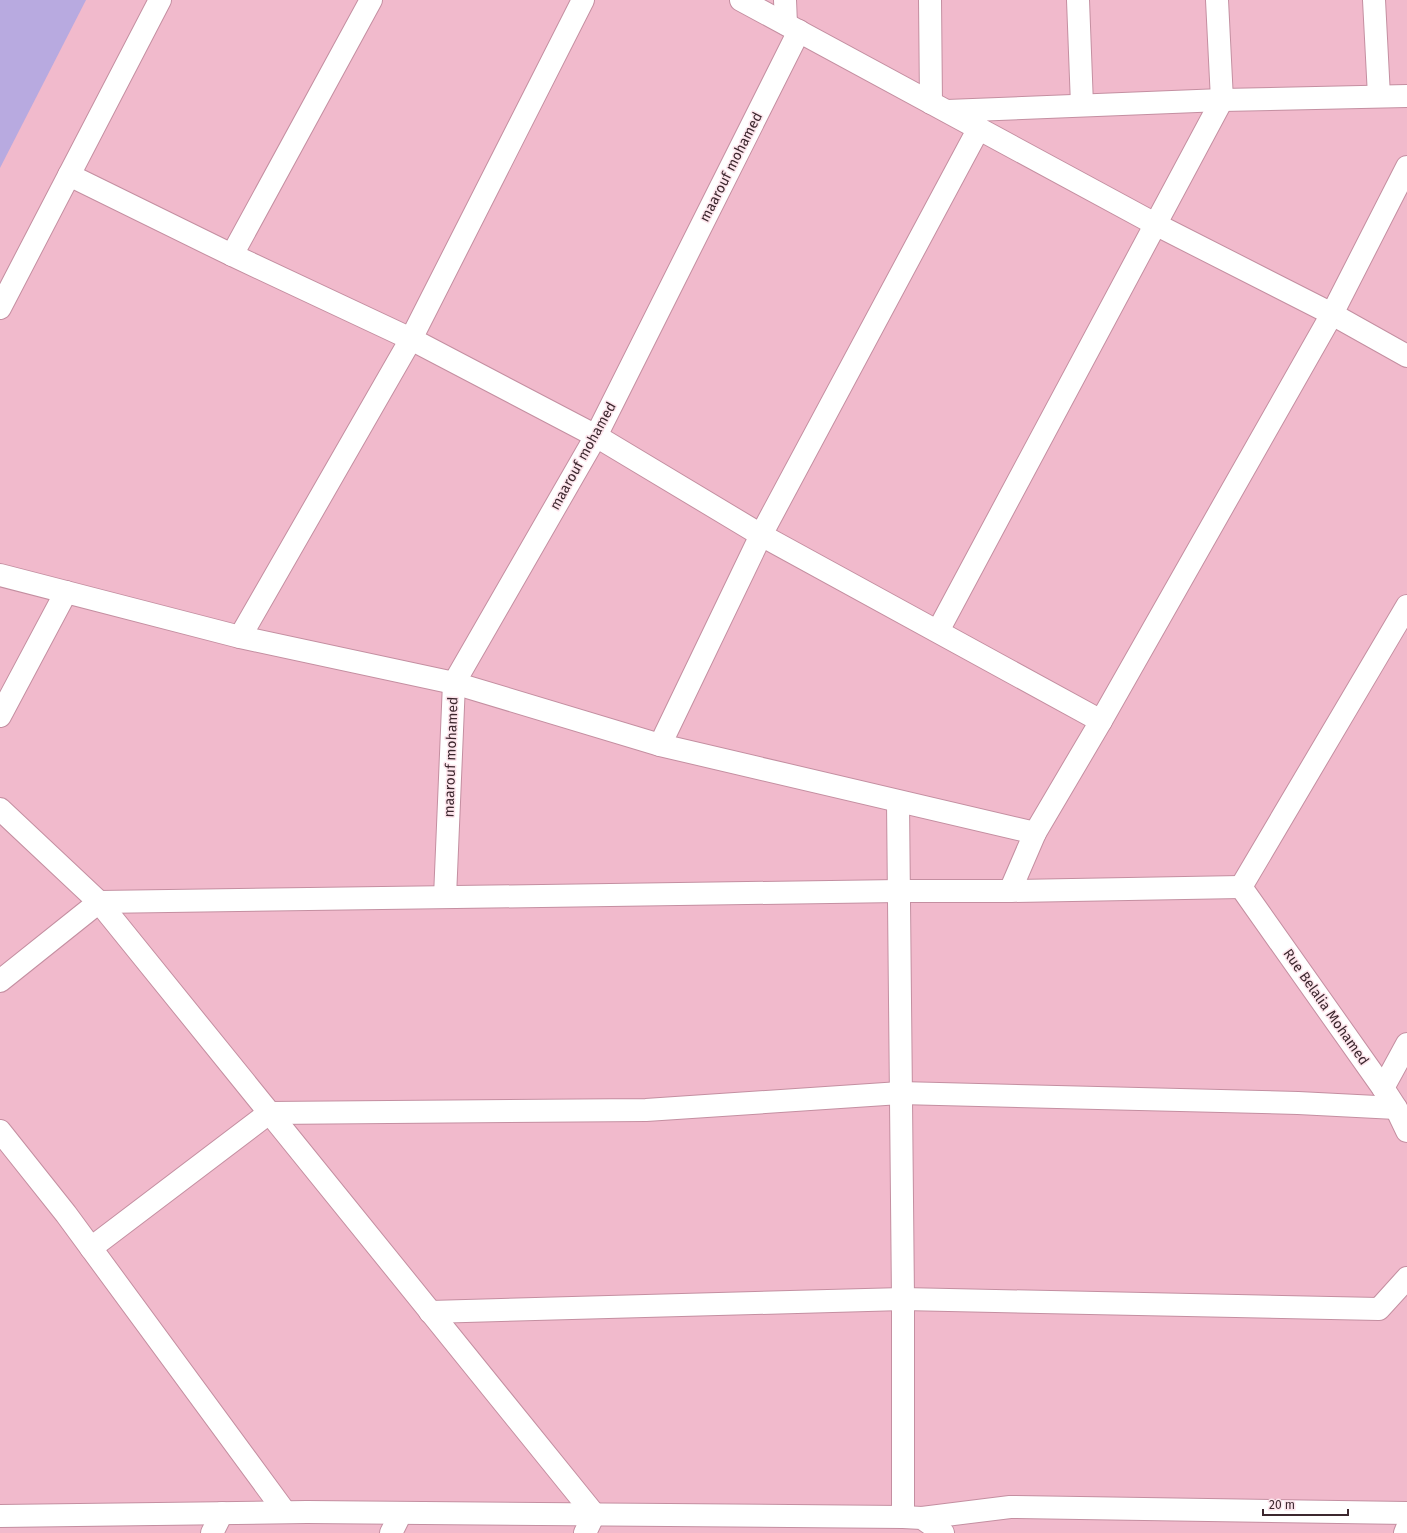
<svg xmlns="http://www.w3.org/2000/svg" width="1407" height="1533" font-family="'Fira Sans',sans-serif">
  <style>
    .green { fill: #b8aae0 }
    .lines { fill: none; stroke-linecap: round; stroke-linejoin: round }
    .minor-casing { stroke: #c48fa1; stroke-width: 24 }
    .tertiary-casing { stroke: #c48fa1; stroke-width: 24 }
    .minor { stroke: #fff; stroke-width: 22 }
    .tertiary { stroke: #fff; stroke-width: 22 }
    .labels { text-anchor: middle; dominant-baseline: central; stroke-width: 3; stroke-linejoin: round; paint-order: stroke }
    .street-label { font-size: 14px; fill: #3c272e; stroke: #fde5ec }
  </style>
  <rect width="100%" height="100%" fill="#f1bacc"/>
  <!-- green -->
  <polygon class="green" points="0,0 86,0 0,168"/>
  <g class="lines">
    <defs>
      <g id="minor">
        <polyline points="741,0 1155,224 1332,314 1407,356"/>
        <polyline points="785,0 786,24"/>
        <polyline points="930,0 931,103"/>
        <polyline points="1078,0 1082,105"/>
        <polyline points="1374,0 1379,96"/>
        <polyline points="947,111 1222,100 1407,96"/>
        <polyline points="69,175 232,255 411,339 596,436 761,535 1101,721"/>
        <polyline points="232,255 371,0"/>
        <polyline points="0,575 240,637 454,683 660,745 1035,833"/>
        <polyline points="938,631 1222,100 1217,0"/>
        <polyline points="240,637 411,339 583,0"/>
        <polyline points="0,716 66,592"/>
        <polyline points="660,745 761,535 979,128"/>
        <polyline points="898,802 903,1299 903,1517"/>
        <polyline points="0,809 99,902 594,1514 585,1533"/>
        <polyline points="1241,887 1407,606"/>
        <polyline points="1241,887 1383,1088 1396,1108 1407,1131"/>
        <polyline points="1010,891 1035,833 1101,721 1332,314 1407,167"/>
        <polyline points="445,897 454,683 596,436 799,31"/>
        <polyline points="0,981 99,902 899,891 1010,891 1241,887"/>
        <polyline points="1383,1088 1407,1044"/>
        <polyline points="0,1131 66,1214 285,1512"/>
        <polyline points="91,1248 269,1113 646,1110 900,1093 1298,1103 1396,1108"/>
        <polyline points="430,1312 903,1299 1379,1309 1407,1278"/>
        <polyline points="0,1516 307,1512 903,1517 922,1518 943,1533"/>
        <polyline points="922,1518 1010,1507 1407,1513"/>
        <polyline points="212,1533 222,1513"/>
        <polyline points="391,1533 401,1513"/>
        <polyline points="1405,1533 1407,1528"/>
      </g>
      <polyline id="tertiary" points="0,308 160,0"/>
    </defs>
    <!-- minor casing -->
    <use href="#minor" class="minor-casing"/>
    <!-- tertiary casing -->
    <use href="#tertiary" class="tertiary-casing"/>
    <!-- minor -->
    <use href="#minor" class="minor"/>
    <!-- tertiary -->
    <use href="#tertiary" class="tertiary"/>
  </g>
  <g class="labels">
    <!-- street labels -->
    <g class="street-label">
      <text transform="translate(731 167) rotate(-63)">maarouf mohamed</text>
      <text transform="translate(583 456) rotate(-61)">maarouf mohamed</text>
      <text transform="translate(451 757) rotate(-88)">maarouf mohamed</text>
      <text transform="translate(1326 1007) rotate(55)">Rue Belalia Mohamed</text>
    </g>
  </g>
  <!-- scale -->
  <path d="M1263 1509v6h85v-6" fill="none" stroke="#3c272e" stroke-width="2"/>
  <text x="1269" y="1509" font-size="12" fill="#3c272e" stroke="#fde5ec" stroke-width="3" paint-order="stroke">20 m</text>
</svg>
